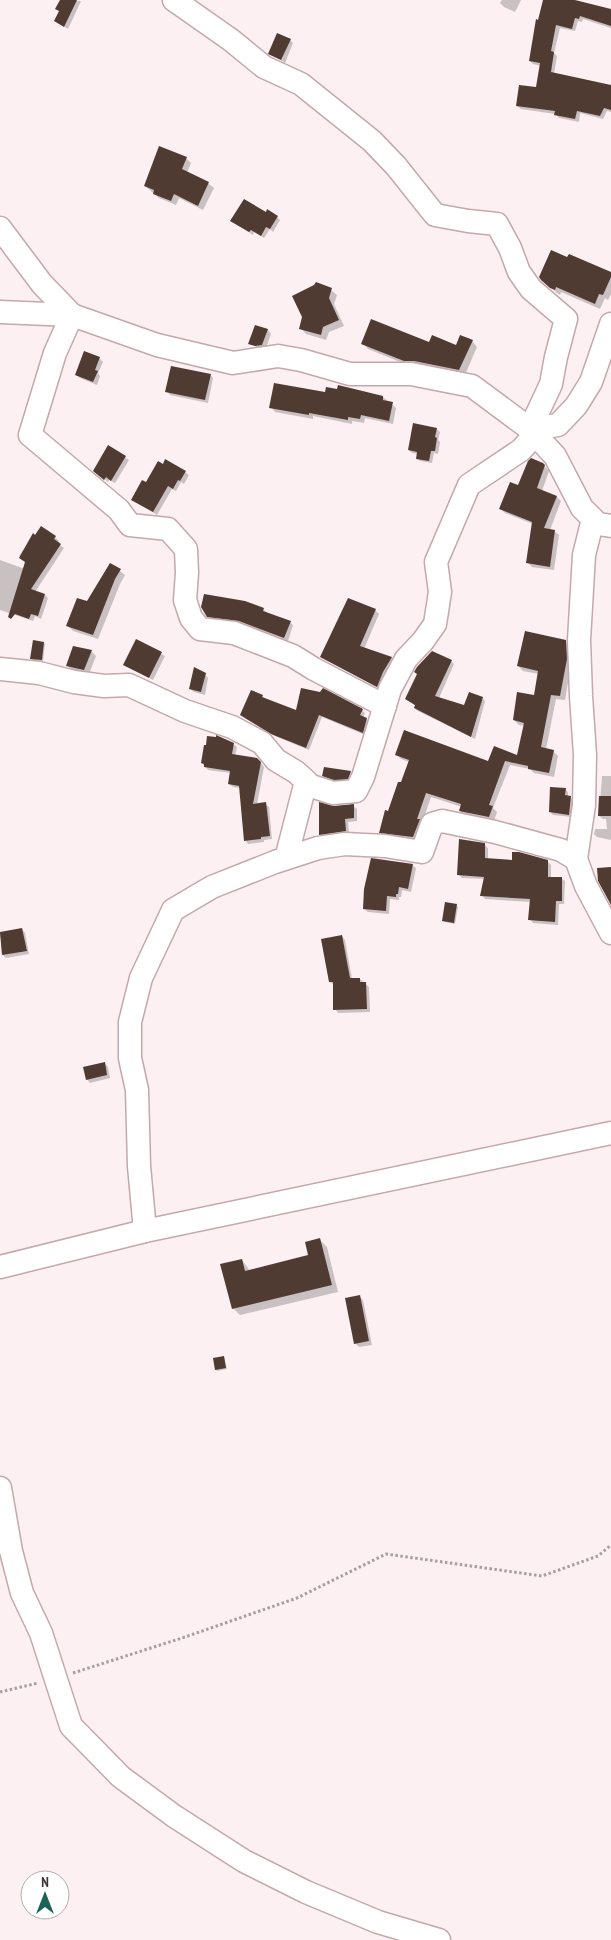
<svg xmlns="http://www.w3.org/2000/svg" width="611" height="1940" font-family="'PT Sans Narrow',sans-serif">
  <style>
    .shadow { fill: #0003 }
    .building { fill: #503b32 }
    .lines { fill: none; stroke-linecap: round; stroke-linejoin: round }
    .minor-casing { stroke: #c4a8ab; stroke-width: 25 }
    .path { stroke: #a99d9f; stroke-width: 3; stroke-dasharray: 2.5 2.5; stroke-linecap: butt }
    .minor { stroke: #fff; stroke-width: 22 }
  </style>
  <rect width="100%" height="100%" fill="#fcf0f2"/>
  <!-- shadow -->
  <g class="shadow">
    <polygon points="63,0 81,1 68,29 55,21 60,12"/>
    <polygon points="502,0 521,0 515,12 504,7 500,3"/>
    <polygon points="544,0 570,0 611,11 611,28 583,19 582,22 578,21 575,31 560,28 554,53 557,56 554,74 611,87 611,112 607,111 603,119 580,113 579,122 559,118 555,114 521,109 517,106 537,88 541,66 533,64 530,61"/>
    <polygon points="290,40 293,43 285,63 270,53"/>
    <polygon points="186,158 191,163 187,173 209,184 214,188 203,210 179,198 176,205 159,198 145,186"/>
    <polygon points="266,213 277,217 280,220 273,232 270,229 264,238 254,232 253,235 232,221"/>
    <polygon points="568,258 611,273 611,294 608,300 605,298 600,309 561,292 560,295 557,293 540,277"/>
    <polygon points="331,290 337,295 334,304 344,326 329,332 326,340 306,334 301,328"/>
    <polygon points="256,326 268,330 271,334 266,348 260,349 250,343"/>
    <polygon points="472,341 477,347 465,375 410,366 368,349 363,343 457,346"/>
    <polygon points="99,358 103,362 98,373 100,376 97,385 80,378 76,375"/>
    <polygon points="210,375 213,378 208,403 170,395 167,391"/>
    <polygon points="326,394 383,397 396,408 393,424 365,418 364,423 352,421 352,424 313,416 313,419 275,412 271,407"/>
    <polygon points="436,429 440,432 438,440 440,442 438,454 434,453 432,463 420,461 417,458 418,454 412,453 409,450"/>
    <polygon points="109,447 129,460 115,483 109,480 108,482 98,474"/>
    <polygon points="543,464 549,471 542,491 557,497 561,501 550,530 554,531 559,535 554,570 532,567 528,563 533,524 505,513 501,509 518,486"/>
    <polygon points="185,472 189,475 184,484 181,482 176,491 172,489 157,515 132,499 147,484"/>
    <polygon points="41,528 55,537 59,541 57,543 64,548 35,592 45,595 48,598 41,619 35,616 33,621 0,610 0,560 39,574 19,556 33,535 35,536"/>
    <polygon points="111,564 125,575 120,584 98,639 73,631 68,626 88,603"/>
    <polygon points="263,609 267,613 290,622 293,625 288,641 243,624 212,620 208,616"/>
    <polygon points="375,610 379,614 364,649 392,658 395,661 380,689 322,657"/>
    <polygon points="137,641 165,656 153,680 125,664"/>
    <polygon points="565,642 570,646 571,665 565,700 556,699 546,749 553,751 558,756 554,777 534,773 530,769 510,765 493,808 497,812 494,821 465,815 460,811 462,807 431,797 422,823 418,841 385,837 380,832 402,784 409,762 401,759 396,754 489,763 518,756 525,726 519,725 514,720 535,697 539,674 523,671 518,666"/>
    <polygon points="44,643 45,644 43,661 32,660 31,658"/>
    <polygon points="91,651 96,656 89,674 72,671 68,666"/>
    <polygon points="451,661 454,664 439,698 465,706 482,698 485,701 475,739 418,711 415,708 416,706 406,699"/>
    <polygon points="205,674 208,678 205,695 194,692 190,689"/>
    <polygon points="262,696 265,699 297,712 362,710 365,713 363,718 370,722 365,735 322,717 309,750 275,736 245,718"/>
    <polygon points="233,744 237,747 235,756 261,763 264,767 257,804 265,804 269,807 272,839 264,840 264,842 248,844 245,840 240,788 233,787 229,784 231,773 208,770 202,763"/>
    <polygon points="351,772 354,775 351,782 339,783 327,779 323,775"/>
    <polygon points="602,776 611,776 611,840 597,837 594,834 595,829 607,829 606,819 603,819 599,816"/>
    <polygon points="565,789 568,792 568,797 574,800 572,817 553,815 550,812"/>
    <polygon points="353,806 357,809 357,821 348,822 349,834 324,837 321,834 334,807"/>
    <polygon points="485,845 488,848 488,859 513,862 547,861 551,865 551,878 561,878 565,881 564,904 559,904 558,925 533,923 530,919 531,902 485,899 482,895 485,879 462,878 459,875"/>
    <polygon points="412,865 416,868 411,892 402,890 401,897 399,897 399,900 390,899 389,914 368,912 364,909"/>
    <polygon points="456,905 458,907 455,924 445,922 443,921"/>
    <polygon points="22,929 25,933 29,954 6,958 3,955 0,933"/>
    <polygon points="342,936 345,940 352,979 360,979 369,987 370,1012 338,1013 335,1009 334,985 330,982"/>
    <polygon points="104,1063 108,1067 110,1078 90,1083 87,1079"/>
    <polygon points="320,1240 327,1247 338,1292 240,1315 233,1308 242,1260 250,1271 310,1256"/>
    <polygon points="360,1297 363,1300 372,1345 359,1347 355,1343"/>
    <polygon points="224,1357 227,1369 217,1371 216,1370"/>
  </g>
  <!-- building -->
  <g class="building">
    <polygon points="60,0 77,0 64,27 54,21 59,11 55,9"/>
    <polygon points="543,0 575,0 611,9 611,26 580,16 579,19 575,18 572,29 556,25 551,51 554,52 551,72 611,85 611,110 604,108 600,116 577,111 575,119 554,115 555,111 516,106 519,85 536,87 540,63 529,61 536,19 538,20"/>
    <polygon points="277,33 291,39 281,60 268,54"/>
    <polygon points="159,146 187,157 182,169 209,182 198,206 174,194 171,201 153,194 154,190 144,186"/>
    <polygon points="244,199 266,212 267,209 278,216 270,229 266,227 261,236 251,230 249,232 230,221"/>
    <polygon points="551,250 567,257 569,254 611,272 611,277 603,295 599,294 595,304 556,287 555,290 550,288 541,280 539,277"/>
    <polygon points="316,282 332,288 329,298 339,320 323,327 321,335 299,329 302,317 292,296 314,285"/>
    <polygon points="371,319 429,342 432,335 456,345 460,335 473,340 459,370 414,361 404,361 361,344"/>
    <polygon points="255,325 268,329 262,345 255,346 248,344"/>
    <polygon points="84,351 100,357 95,370 98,371 93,382 75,375"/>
    <polygon points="171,366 211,374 205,400 165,392"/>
    <polygon points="274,383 325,392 326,387 337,389 338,385 383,396 383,400 393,402 389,421 361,415 360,419 348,417 348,420 309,413 309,415 269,408"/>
    <polygon points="413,423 437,428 435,437 437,438 435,451 431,451 429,461 416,459 417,452 408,450"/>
    <polygon points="108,445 126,456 111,481 106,477 104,480 93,471"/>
    <polygon points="531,458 543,463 545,465 537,488 557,496 544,528 555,530 550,567 526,563 532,522 499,509 510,482 518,485 528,461"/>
    <polygon points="165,459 186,471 180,481 178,480 173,489 168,486 153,512 131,500 142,480 146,482 158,461 163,464"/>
    <polygon points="41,526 56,536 54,539 61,544 31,589 45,594 38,616 31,614 29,619 15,614 11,619 8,617 25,562 19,558 33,533 35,535"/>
    <polygon points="110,563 121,569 115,579 93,635 66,626 77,598 87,601"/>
    <polygon points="204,594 245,601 264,608 263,611 291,621 284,638 239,621 207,617 201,607"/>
    <polygon points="348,598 376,609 360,646 392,657 383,672 377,687 320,657"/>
    <polygon points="525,631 566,640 567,659 560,696 551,695 541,747 554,750 549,773 528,769 528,766 505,761 489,805 493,806 489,817 459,811 461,804 426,793 417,819 420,819 413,837 379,833 385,810 388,811 398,782 401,782 409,760 395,755 404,730 488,761 494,746 517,755 524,723 513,720 517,692 534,695 538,671 517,666"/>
    <polygon points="136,639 162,652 149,678 123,665"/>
    <polygon points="33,640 44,642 42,660 30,659"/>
    <polygon points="73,646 92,650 84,670 66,666"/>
    <polygon points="432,651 452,660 435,696 464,705 469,692 483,697 471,737 414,708 415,705 405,699 417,674 414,672 417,667"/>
    <polygon points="194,667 206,673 201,692 189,689"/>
    <polygon points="301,688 320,692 323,688 363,709 360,715 367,718 363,733 319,715 306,748 271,734 240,715 251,690 263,695 262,697 296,710"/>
    <polygon points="216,735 234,743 232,754 257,758 261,762 253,804 266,802 270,836 261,837 261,839 244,841 239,786 228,784 230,771 204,767 204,764 201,763 204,745 206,745 207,736 216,737"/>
    <polygon points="324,767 351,771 348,779 334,780 322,776"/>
    <polygon points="550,787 566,788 565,795 571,796 569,815 549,812"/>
    <polygon points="599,796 611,796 611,816 598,816"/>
    <polygon points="319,802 334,806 354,804 354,818 345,819 346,831 319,835"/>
    <polygon points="459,839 485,843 485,858 512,860 512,852 519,852 548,860 548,877 562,877 562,901 556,901 555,922 528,920 530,899 480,896 484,877 457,875"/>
    <polygon points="371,858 413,864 408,889 399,887 398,894 396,894 396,897 387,896 386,911 363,909 364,889"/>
    <polygon points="611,867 611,905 598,881 597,868"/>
    <polygon points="445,902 457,904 454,923 442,921"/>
    <polygon points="22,928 27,951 2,955 0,932"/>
    <polygon points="342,935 350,978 360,978 360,982 366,982 367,1009 333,1010 333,982 329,982 321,939"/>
    <polygon points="105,1062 107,1075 86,1080 83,1067"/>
    <polygon points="320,1238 332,1285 232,1309 220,1264 242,1259 245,1271 308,1255 305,1242"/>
    <polygon points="360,1295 369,1341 354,1344 345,1298"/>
    <polygon points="224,1356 226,1368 215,1370 213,1358"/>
  </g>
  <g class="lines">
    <defs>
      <g id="minor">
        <polyline points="174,0 231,40 264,67 301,84 372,141 396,166 435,215 468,221 497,224 510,248 519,272 531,289 566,319 556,357 551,384 530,429 532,438 521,450 469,485 436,562 440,592 435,624 423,641 406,659 390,689 363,777 356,791 333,793 305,784"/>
        <polyline points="0,228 42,284 72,315 55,353 30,435 119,510 130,525 168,529 186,549 187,573 185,600 191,618 200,629 234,633 293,656 314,669 385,706"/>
        <polyline points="0,312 72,315 157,345 233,363 278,356 301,360 350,374 411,374 472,386 530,429 558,425 576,406 591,382 611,324"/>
        <polyline points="530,429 555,456 582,508 598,524 611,526"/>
        <polyline points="0,669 39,673 74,682 104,686 129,685 185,711 232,727 262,743 276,760 296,772 306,781 288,851 289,857"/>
        <polyline points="576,859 584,805 585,755 581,696 579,640 584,555 593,519"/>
        <polyline points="145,1231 139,1166 137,1090 130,1058 130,1022 141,978 173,910 212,887 275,862 318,848 345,844 385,846 422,852 432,824 442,821 495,832 561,850 576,859 586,886 611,933"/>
        <polyline points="0,1267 145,1231 611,1133"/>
        <polyline points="0,1488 11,1551 22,1593 41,1633 71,1726 121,1777 174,1816 244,1861 306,1892 378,1922 439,1940"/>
      </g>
    </defs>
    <!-- minor casing -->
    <use href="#minor" class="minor-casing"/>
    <!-- path -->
    <g class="path">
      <polyline points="73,1673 185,1637 297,1598 386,1554 542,1576 598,1556 611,1545"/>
      <polyline points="0,1692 38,1683"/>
    </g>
    <!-- minor -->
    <use href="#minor" class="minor"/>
  </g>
  <!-- north arrow -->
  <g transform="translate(45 1895)"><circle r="24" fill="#ffffff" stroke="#b3aeaf"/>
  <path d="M0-4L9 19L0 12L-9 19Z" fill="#1c6356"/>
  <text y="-8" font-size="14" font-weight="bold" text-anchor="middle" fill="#403536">N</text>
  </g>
</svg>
